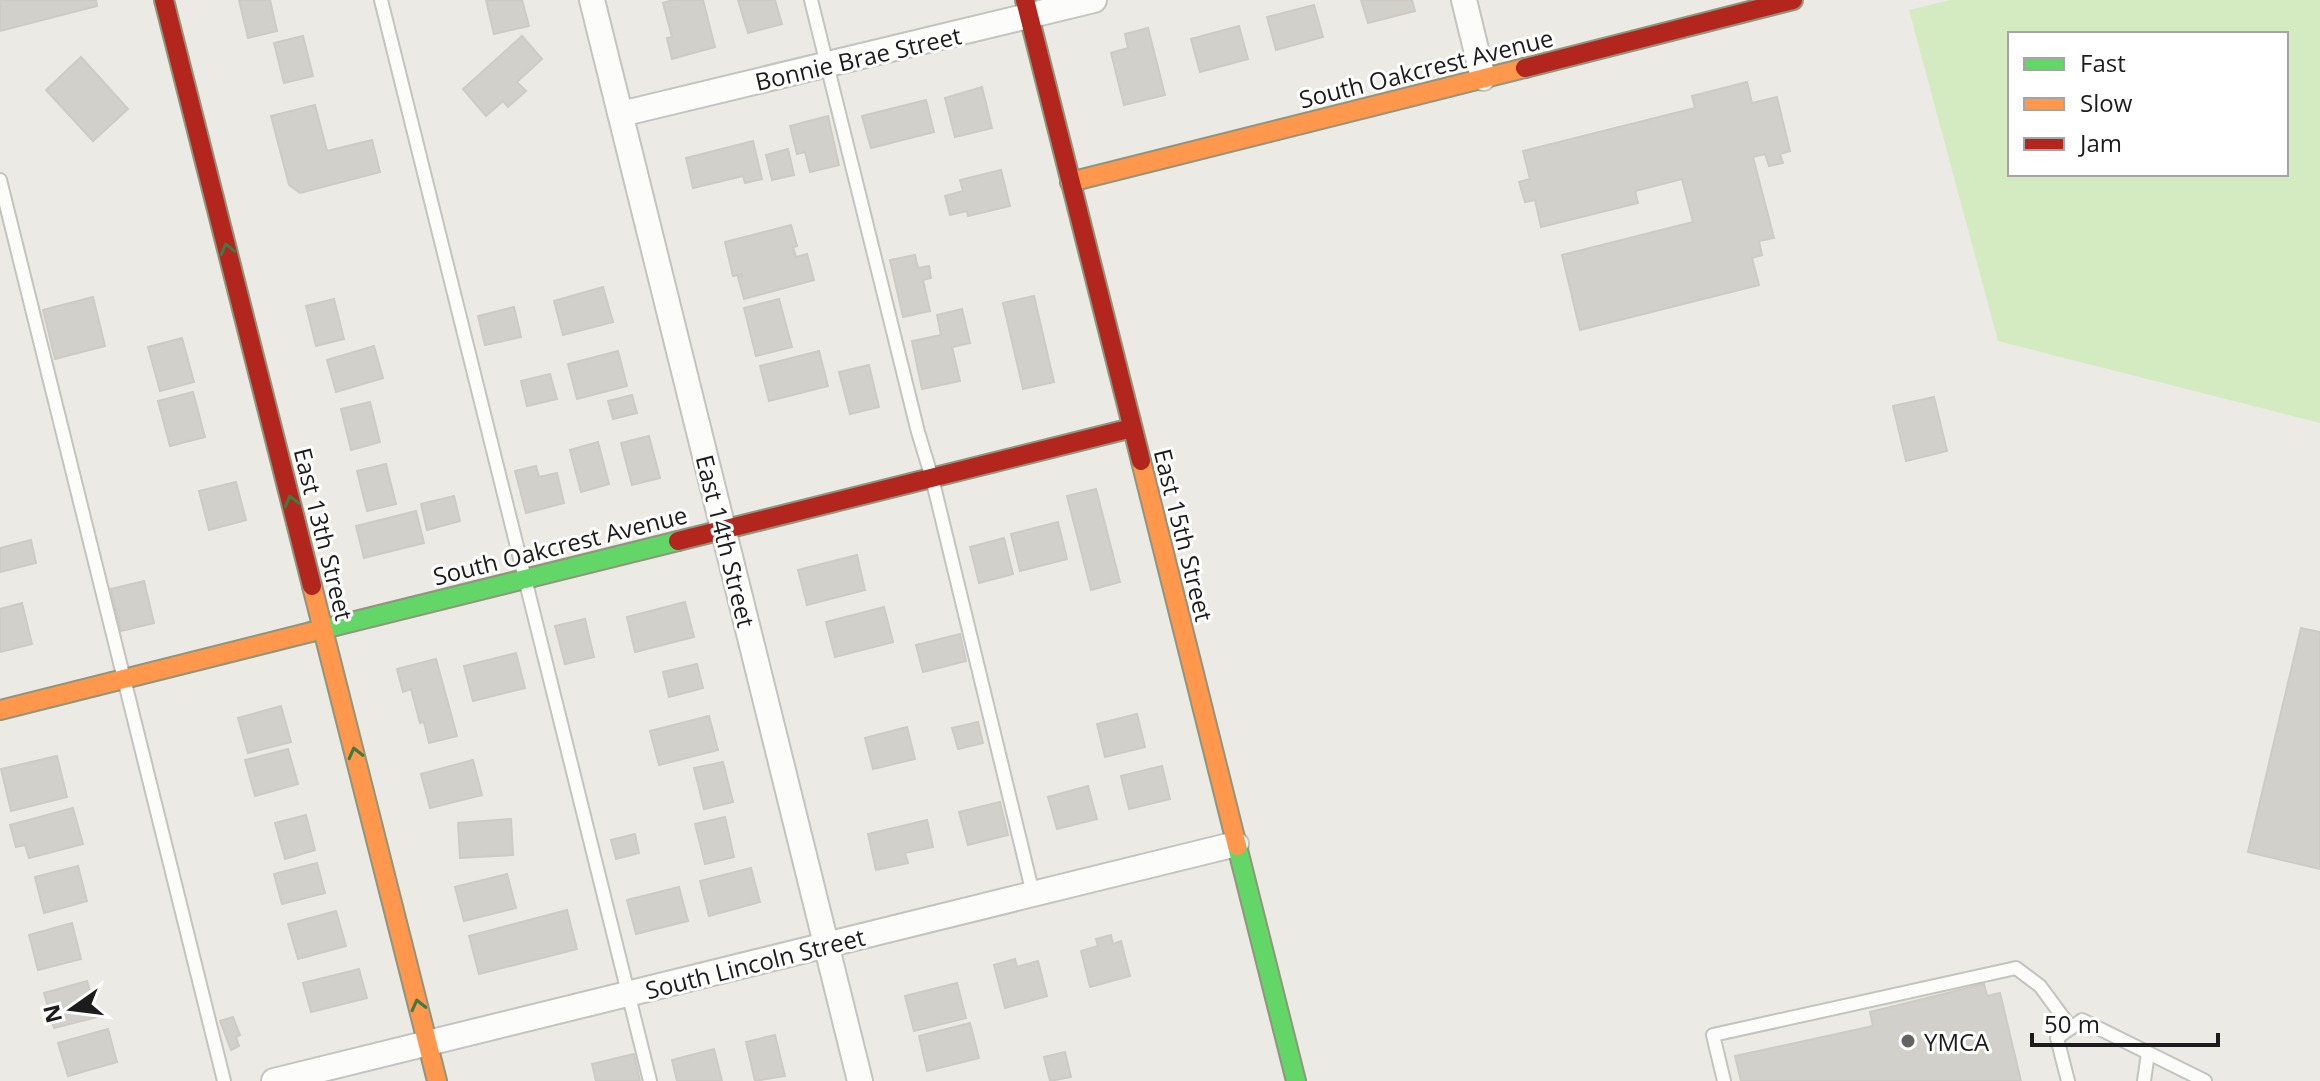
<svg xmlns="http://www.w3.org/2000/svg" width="2320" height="1081" font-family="'Open Sans',sans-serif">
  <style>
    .grass { fill: #d4ebc1; fill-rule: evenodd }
    .building { fill: #d1d0cb; stroke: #cecbc5; stroke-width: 2 }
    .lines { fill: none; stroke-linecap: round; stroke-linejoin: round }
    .lane-casing { stroke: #c3c3c0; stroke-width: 16 }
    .street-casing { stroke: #c3c3c0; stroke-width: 28 }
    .fast-casing { stroke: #91957c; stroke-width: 22 }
    .slow-casing { stroke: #91957c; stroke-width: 22 }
    .jam-casing { stroke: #91957c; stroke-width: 22 }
    .lane { stroke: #fcfcfb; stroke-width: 12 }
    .street { stroke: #fcfcfb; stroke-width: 24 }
    .fast { stroke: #63d668; stroke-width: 18 }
    .slow { stroke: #ff974d; stroke-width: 18 }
    .jam { stroke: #b3261e; stroke-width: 18 }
    .oneway { stroke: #407942 }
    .poi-dot { fill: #646462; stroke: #fff; stroke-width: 3 }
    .labels { text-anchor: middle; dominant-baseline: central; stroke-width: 6; stroke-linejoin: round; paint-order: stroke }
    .street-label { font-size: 24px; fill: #1c1c1c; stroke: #fff }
    .poi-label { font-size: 24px; fill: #1c1c1c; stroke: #fff; text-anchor: start }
  </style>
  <rect width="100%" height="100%" fill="#ebeae4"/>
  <!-- grass -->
  <path class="grass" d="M1950 0H2320V423L1998 341 1909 10ZM2010 34H2286V174H2010Z"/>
  <!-- building -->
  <g class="building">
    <polygon points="0,0 96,0 97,6 0,31"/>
    <polygon points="239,0 270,0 277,31 248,38"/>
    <polygon points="486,0 522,0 529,26 494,34"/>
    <polygon points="673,0 703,0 715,47 672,59 667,38 672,37 663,3"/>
    <polygon points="738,0 775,0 782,24 748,33"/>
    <polygon points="1361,0 1412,0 1415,11 1368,23"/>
    <polygon points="1314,5 1323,37 1276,50 1267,17"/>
    <polygon points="1239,26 1248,59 1200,72 1191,39"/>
    <polygon points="1148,28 1165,95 1124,105 1111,53 1128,48 1125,34"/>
    <polygon points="303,36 313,76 284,83 274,43"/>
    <polygon points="522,36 542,59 517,82 526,91 508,107 503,101 486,116 463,89"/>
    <polygon points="81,57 128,109 93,141 46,90"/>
    <polygon points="1747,82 1752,103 1777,97 1790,151 1780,154 1783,163 1769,166 1765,154 1753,157 1774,238 1759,241 1762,255 1752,258 1759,285 1580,330 1562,255 1693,222 1682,179 1635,191 1638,203 1541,227 1535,200 1525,202 1519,182 1530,179 1523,151 1695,108 1692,96"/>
    <polygon points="982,87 992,128 955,137 945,98"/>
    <polygon points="926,100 934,132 871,148 862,116"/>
    <polygon points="315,105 327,151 372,140 380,172 300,193 289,185 271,116"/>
    <polygon points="828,116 839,165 810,172 805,152 797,154 790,126"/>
    <polygon points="753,141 762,179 745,183 743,176 693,188 686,158"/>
    <polygon points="788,149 794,175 772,180 766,155"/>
    <polygon points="1001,170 1010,206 968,216 967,211 950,215 945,196 963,191 960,180"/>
    <polygon points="791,225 797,246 793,247 796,257 807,254 814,280 744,299 738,277 743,276 742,274 733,276 725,242"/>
    <polygon points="915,255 918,268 929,266 931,278 923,280 930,311 903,317 890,260"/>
    <polygon points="603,287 613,322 563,335 554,301"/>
    <polygon points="1034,296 1054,382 1023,389 1003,303"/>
    <polygon points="93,297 105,346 55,359 43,310"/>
    <polygon points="334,299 344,339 316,346 306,306"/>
    <polygon points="779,299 792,347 756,356 744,308"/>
    <polygon points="514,307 521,337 485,345 478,316"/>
    <polygon points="962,309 970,343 952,347 960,381 922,389 912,341 941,335 937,315"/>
    <polygon points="182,338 194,382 160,391 148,347"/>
    <polygon points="374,346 383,378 336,392 327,360"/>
    <polygon points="618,351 627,386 577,399 568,364"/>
    <polygon points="819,351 828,386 769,401 760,366"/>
    <polygon points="869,365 879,407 850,414 839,372"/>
    <polygon points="550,374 557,399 527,406 521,381"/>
    <polygon points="193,392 205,437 170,446 158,401"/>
    <polygon points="632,395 637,413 613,419 608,401"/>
    <polygon points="1934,397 1947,451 1906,461 1893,406"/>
    <polygon points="370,402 380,442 351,450 341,409"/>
    <polygon points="649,436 660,478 632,485 621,443"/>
    <polygon points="598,442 609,484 581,492 570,450"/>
    <polygon points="386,464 396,504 367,511 357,471"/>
    <polygon points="536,466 539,477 557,473 564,503 526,513 515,471"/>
    <polygon points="236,482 246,520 209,530 199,491"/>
    <polygon points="1096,489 1120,582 1091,590 1067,496"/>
    <polygon points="454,496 460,521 427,530 421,504"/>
    <polygon points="416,511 424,543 364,558 356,526"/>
    <polygon points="1058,522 1067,559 1020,571 1011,534"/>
    <polygon points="1004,538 1013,574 979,583 970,547"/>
    <polygon points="31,540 36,563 0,572 0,548"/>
    <polygon points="857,555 865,590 807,605 798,570"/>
    <polygon points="144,581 154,623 121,631 111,589"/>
    <polygon points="685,602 694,637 635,652 627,617"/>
    <polygon points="22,603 32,644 0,652 0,609"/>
    <polygon points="884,607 893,642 835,657 826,622"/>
    <polygon points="585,619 594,657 565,664 555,626"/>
    <polygon points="2301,628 2320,632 2320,869 2248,852"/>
    <polygon points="960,634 966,661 923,672 916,645"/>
    <polygon points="516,653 525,688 473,701 464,666"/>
    <polygon points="436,659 457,736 429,743 424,722 420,723 411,689 403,692 397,669"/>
    <polygon points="697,664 703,688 669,697 663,672"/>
    <polygon points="281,706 291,742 248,753 238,718"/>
    <polygon points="1137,714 1145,747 1105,757 1097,724"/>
    <polygon points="709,716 718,750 659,765 650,731"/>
    <polygon points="978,722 983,743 958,749 952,728"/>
    <polygon points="907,727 915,759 873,769 865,738"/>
    <polygon points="288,749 298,784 255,796 245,760"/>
    <polygon points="57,756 67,797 11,811 1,769"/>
    <polygon points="473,760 482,795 430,808 421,774"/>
    <polygon points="723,762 733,802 704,809 694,768"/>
    <polygon points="1162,766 1170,799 1129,809 1121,776"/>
    <polygon points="1088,786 1097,819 1057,829 1048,797"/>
    <polygon points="1000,802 1008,835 968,845 959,812"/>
    <polygon points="73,808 83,844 29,858 25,845 16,847 10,825"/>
    <polygon points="306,815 315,850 285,859 275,823"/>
    <polygon points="725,817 734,857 705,864 695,824"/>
    <polygon points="511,819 513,855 460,858 458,823"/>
    <polygon points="927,820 933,847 905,853 908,863 876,870 868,834"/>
    <polygon points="635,834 639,853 616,859 611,840"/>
    <polygon points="317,863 325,893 282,904 274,874"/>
    <polygon points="78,866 87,901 44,913 35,877"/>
    <polygon points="751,868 760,902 709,916 700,881"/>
    <polygon points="507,874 516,908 464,921 455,887"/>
    <polygon points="679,887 688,921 636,934 627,900"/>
    <polygon points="567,910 577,949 479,974 469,936"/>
    <polygon points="336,911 346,946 298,959 288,924"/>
    <polygon points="72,923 81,959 38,970 29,935"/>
    <polygon points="1111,935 1113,944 1121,941 1130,976 1090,987 1081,951 1098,946 1096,939"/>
    <polygon points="1015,959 1017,967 1038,961 1047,996 1005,1008 994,965"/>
    <polygon points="359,969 367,998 311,1012 303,983"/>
    <polygon points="87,981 97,1017 54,1028 44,993"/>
    <polygon points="957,983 966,1018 914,1031 905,996"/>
    <polygon points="1984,984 1987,996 2000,993 2021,1081 1741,1081 1735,1056 1873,1026 1870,1012"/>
    <polygon points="233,1017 240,1035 236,1037 239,1046 231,1050 220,1021"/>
    <polygon points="970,1023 979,1058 927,1071 919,1036"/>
    <polygon points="108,1029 117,1062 68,1076 58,1043"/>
    <polygon points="775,1035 785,1076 755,1081 746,1042"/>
    <polygon points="714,1049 722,1081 677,1081 672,1060"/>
    <polygon points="1065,1052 1071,1077 1050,1081 1044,1057"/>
    <polygon points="634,1054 640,1081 596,1081 592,1064"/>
  </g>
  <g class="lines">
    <defs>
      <g id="lane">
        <polyline points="381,0 650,1081"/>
        <polyline points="811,0 918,432 932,478 1033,894"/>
        <polyline points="0,180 224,1081"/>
        <polyline points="1724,1081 1713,1035 2016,968 2040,986 2071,1028"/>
        <polyline points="2068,1081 2057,1038 2082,1020 2205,1081"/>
        <polyline points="2144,1081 2148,1053"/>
      </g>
      <g id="street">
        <polyline points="592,0 860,1081"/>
        <polyline points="1464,0 1483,78"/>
        <polyline points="621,114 1094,0"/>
        <polyline points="274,1081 1236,844"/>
      </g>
      <g id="fast">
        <polyline points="311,632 678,541"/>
        <polyline points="1237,846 1296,1081"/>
      </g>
      <g id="slow">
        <polyline points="1070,182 1525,68"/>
        <polyline points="1141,461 1237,846"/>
        <polyline points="312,586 437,1081"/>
        <polyline points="0,710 311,632"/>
      </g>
      <g id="jam">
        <polyline points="164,0 312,586"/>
        <polyline points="1025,0 1141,461"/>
        <polyline points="1525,68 1793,0"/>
        <polyline points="678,541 1132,428"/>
      </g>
    </defs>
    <!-- lane casing -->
    <use href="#lane" class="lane-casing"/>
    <!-- street casing -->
    <use href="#street" class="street-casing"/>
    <!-- fast casing -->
    <use href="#fast" class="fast-casing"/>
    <!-- slow casing -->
    <use href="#slow" class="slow-casing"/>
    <!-- jam casing -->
    <use href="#jam" class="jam-casing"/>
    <!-- lane -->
    <use href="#lane" class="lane"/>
    <!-- street -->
    <use href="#street" class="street"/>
    <!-- fast -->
    <use href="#fast" class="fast"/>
    <!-- slow -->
    <use href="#slow" class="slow"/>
    <!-- jam -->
    <use href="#jam" class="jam"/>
  </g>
  <!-- one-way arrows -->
  <defs><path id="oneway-chevron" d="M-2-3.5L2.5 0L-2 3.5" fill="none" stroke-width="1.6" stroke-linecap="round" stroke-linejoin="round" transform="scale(2)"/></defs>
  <g class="oneway">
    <use href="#oneway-chevron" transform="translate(227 249) rotate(-104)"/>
    <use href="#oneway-chevron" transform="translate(291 501) rotate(-104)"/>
    <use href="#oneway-chevron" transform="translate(355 753) rotate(-104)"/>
    <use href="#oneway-chevron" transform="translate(418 1005) rotate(-104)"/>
  </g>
  <!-- markers -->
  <circle class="poi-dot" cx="1908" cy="1041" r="8"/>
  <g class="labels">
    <!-- street labels -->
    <g class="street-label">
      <text transform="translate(858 58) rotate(-13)">Bonnie Brae Street</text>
      <text transform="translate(1426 68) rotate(-14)">South Oakcrest Avenue</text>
      <text transform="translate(324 534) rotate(76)">East 13th Street</text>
      <text transform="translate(1184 535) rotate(76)">East 15th Street</text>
      <text transform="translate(726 541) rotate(76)">East 14th Street</text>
      <text transform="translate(560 545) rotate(-14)">South Oakcrest Avenue</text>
      <text transform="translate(755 963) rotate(-14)">South Lincoln Street</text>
    </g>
    <!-- poi labels -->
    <g class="poi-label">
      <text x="1924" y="1041">YMCA</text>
    </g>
  </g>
  <!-- legend -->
  <rect x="2008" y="32" width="280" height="144" fill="#ffffff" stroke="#a4a4a4" stroke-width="2"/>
  <rect x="2024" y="58" width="40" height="12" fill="#63d668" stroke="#a4a4a4" stroke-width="2"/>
  <text x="2080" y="72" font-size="24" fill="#1c1c1c">Fast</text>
  <rect x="2024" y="98" width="40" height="12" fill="#ff974d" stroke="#a4a4a4" stroke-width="2"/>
  <text x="2080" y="112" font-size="24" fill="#1c1c1c">Slow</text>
  <rect x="2024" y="138" width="40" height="12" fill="#b3261e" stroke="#a4a4a4" stroke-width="2"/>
  <text x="2080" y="152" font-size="24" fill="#1c1c1c">Jam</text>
  <!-- north arrow -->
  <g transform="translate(72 1009) rotate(256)" stroke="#ffffff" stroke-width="6" paint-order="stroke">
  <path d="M0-6L14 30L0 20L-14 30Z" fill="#1c1c1c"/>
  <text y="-12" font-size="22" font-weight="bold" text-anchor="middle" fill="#1c1c1c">N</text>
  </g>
  <!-- scale -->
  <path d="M2032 1033v12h186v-12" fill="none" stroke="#1c1c1c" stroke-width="4"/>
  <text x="2044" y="1033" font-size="24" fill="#1c1c1c" stroke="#ffffff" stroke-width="6" paint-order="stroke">50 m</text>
</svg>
